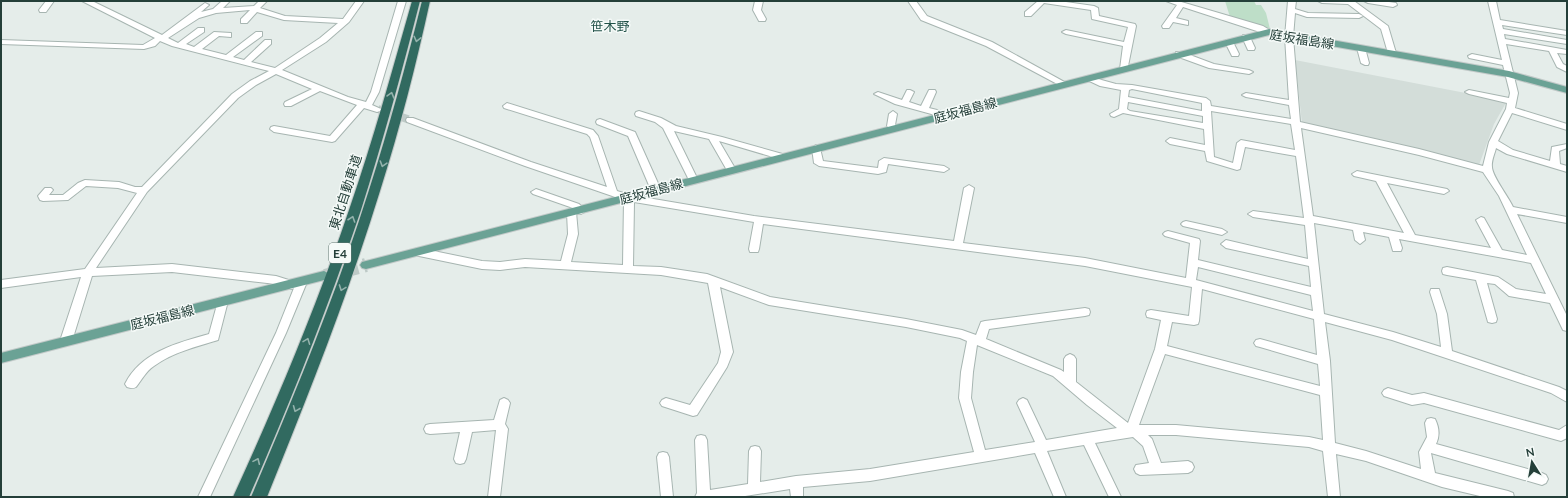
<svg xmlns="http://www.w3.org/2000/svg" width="1568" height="498" font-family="Lato,'Noto Sans JP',sans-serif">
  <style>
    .built { fill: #d3ddd9 }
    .green { fill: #bedec8 }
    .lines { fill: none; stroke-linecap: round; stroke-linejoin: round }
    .minor-tunnel { stroke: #becac7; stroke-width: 8; stroke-dasharray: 8 4; stroke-linecap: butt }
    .major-tunnel { stroke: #becac7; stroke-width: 14; stroke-dasharray: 14 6; stroke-linecap: butt }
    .minor-casing { stroke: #a7b5b1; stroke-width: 2 }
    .major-casing { stroke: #c2c9c8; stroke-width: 2 }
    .highway-casing { stroke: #c2c9c8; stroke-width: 2 }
    .minor { fill: #fff; fill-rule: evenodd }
    .major { fill: #6ba295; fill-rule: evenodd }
    .highway { fill: #316a60; fill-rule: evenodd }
    .oneway { stroke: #93b2ac }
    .labels { text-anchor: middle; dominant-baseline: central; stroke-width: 3; stroke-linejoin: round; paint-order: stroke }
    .shield { fill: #f5faf8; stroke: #637772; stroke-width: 1 }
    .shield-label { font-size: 12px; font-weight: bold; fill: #243f39 }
    .far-quarter-label { font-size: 13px; fill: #205147; stroke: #f5faf8 }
    .street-label { font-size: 13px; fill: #243f39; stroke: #f5faf8 }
  </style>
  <rect width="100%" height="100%" fill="#e5edea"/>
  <!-- built -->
  <polygon class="built" points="1295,60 1507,101 1494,124 1479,165 1302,123"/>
  <!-- green -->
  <polygon class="green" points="1225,1 1254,1 1256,5 1261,5 1266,13 1270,29 1230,17"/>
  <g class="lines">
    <!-- minor-tunnel -->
    <polyline class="minor-tunnel" points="378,109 410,120"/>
    <!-- major-tunnel -->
    <polyline class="major-tunnel" points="325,276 366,265"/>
    <defs>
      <g id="minor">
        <polygon points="46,1 54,1 46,12 40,12 39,10"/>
        <path d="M82 1H92L162 35 205 3 209 5 201 12 213 9 222 1H230L223 8 254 6 259 1H267L260 8 285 16 343 19 356 1H364L349 22 326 42 282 70 348 97 366 102 371 92 398 1H406L379 92 372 105 381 109 380 111 377 112 364 108 335 141 332 142 274 132 270 129 271 127 274 126 330 136 357 105 320 91 291 106H285L284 104 285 102 312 89 276 74 256 85 238 98 147 192 96 268 172 264 276 276 295 282 296 284 298 279H306L307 282 286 333 210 497H198L276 333 294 288 291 289 276 284 172 272 92 276 72 341 70 344 66 345 62 344 60 341 81 277 1 288V280L85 269 137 193 118 188 86 186 68 200 43 201 40 200 38 196 45 188H51L53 190 49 195H63L78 183 85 180 119 182 135 187H142L232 94 250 81 269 71 172 46 160 41 155 46 144 49 1 44V40L143 45 155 38ZM250 10 241 19V23H247L257 12 284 20 338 23 320 38 275 68 251 62 271 44V40H265L244 60 233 57 262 36V32H256L226 55 202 49 219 36 231 37V33L214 32 194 47 186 44 204 32V28H198L178 43 168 38 199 18 216 13Z"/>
        <polygon points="755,1 763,1 761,10 766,19 765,21 759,21 753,10"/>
        <polygon points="908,1 916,1 927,16 992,42 1068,84 1064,86 1061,86 986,46 921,20"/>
        <polygon points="1038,1 1059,1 1094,6 1098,8 1099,16 1135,24 1136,26 1127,71 1124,71 1120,69 1123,46 1066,34 1062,32 1066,30 1124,42 1128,27 1092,19 1091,10 1044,3 1031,16 1025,16 1025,12"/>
        <polygon points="1166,1 1178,1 1263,26 1273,32 1272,34 1266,34 1183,7 1176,18 1188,21 1188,25 1173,22 1169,28 1163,28 1162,26 1177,5"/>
        <path d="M1288 1H1296L1295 9 1308 13 1359 14 1363 16 1359 18 1307 17 1295 13 1293 37 1300 122 1419 149 1483 166 1489 142 1506 109 1507 103 1469 94 1465 92 1469 90 1509 98 1510 93 1503 65 1469 58 1468 56 1472 54 1502 60 1488 1H1496L1500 20 1567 31V35L1502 25 1503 29 1567 40V44L1504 34 1505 39 1567 50V54L1557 53 1563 64 1567 66V72L1557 67 1549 51 1506 44 1518 93 1515 108 1567 124V130L1512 113 1498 141 1513 150 1550 161 1552 147 1567 144V148L1559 151 1560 164 1567 166V172L1507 154 1496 148C1495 153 1491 161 1492 167 1492 176 1508 196 1513 207L1567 217V223L1517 214 1567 316V331L1563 330 1550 303 1509 296 1495 284 1487 283 1497 319 1496 322 1492 323 1488 322 1476 280 1447 275 1443 274 1442 271 1443 268 1447 267 1498 277 1516 289 1546 294 1531 263 1399 239 1402 248 1401 251H1393L1389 237 1363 232 1365 240 1360 244 1355 240 1353 230 1314 223 1324 314 1393 332 1441 347 1437 314 1430 292 1431 289H1439L1447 314 1452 351 1559 387 1567 391V402L1551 393 1392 340 1325 322 1330 361 1335 443 1366 451 1421 469 1419 452 1427 437 1425 423 1427 419 1431 418 1435 419C1439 427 1440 436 1436 444L1542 473 1546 475 1548 479 1546 483 1542 485 1431 453 1435 473 1508 491 1513 493 1514 497H1484L1442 487 1366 461 1336 454 1340 497H1328L1323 451 1309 447 1176 435H1148L1152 439 1161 463 1188 461 1192 463 1194 467 1192 471 1188 473 1140 475 1136 473 1134 469 1136 465 1149 463 1143 446 1133 437 1095 443 1121 497H1109L1084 445 1047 451 1066 497H1054L1035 453 870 481 803 487V497H791L790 489 739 497H695L697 493 695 440 697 436 701 435 705 436 707 440 710 490 748 484 749 451 751 447 755 446 759 447 761 451 760 482 796 476 870 469 974 452 959 398 961 372 967 341 960 338 906 327 769 305 720 287 733 352 727 367 697 415 693 416 662 406 660 403 662 400 666 398 690 405 718 363 721 352 708 283 661 275 525 267 500 270 482 269 419 256 415 255 414 252 415 249 419 248 482 261 500 262 525 259 561 261 568 234 567 213 569 211 575 210 573 208 533 194 531 192 536 189 579 204 586 211 581 214 576 212 578 234 571 262 623 265 624 200 525 166 407 122 406 120 407 118H413L531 162 607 187 590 137 587 134 504 108 503 106 507 103 593 130 598 136 617 191 630 195 754 216 954 241 964 188 969 185 974 188 963 243 1085 258 1186 278 1190 243 1165 236 1163 234 1165 232 1168 231 1199 239 1200 241 1198 260 1311 287 1309 266 1226 248 1221 244 1226 240 1308 259 1305 225 1253 217 1248 214 1253 211 1304 218 1296 156 1245 147 1240 169 1237 170 1207 161 1205 151 1170 144 1166 141 1170 138 1205 145 1204 129 1123 113 1114 117 1111 116 1110 114 1119 109 1121 90 1100 86 1083 78 1087 76 1116 84 1132 85 1206 98 1210 101 1211 106 1291 119 1289 105 1246 97 1242 95 1246 93 1289 100 1285 37ZM1132 89 1202 103V111L1128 97 1129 90ZM1128 102 1203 116V123L1130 111 1127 109ZM1211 111 1291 124 1295 150 1241 140 1237 143 1233 163 1214 157ZM1301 128 1419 155 1483 172 1499 196 1527 255 1502 250 1484 218 1481 217 1476 220 1491 248 1415 235 1387 183 1444 194 1449 191 1447 189 1357 171 1352 174 1354 176 1376 181 1404 233 1313 216ZM634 202 754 222 749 249 750 252H758L759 249 763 224 1085 266 1192 287 1189 316 1151 310 1147 311 1146 314 1147 317 1161 320 1155 349 1128 423 1076 382V359L1074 356 1070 354 1066 356 1064 359V372L1061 370 986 339 989 329 1085 316 1089 315 1090 312 1089 309 1085 308 985 321 981 322 976 335 962 330 906 319 770 297 707 274 661 267 633 266ZM1198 267 1311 295 1313 311 1196 280ZM1202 289 1314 319 1317 355 1260 339 1256 340 1254 343 1256 346 1260 347 1318 364 1320 386 1167 346 1172 322 1194 325 1198 324 1199 321ZM977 345 1053 376 1087 405 1117 428 1046 440 1027 400 1023 398 1019 400 1017 403 1035 442 985 450 971 398 973 372ZM1165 354 1320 395 1323 440 1309 437 1176 425H1139Z"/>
        <polygon points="1318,1 1354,1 1388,26 1396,53 1392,55 1388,53 1381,29 1348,4 1322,3"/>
        <polygon points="1364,1 1382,1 1396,3 1397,5 1393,7 1368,3"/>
        <polygon points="1243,35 1249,35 1255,48 1254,50 1248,50 1242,37"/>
        <polygon points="1226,40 1232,40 1239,54 1238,56 1232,56 1225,42"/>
        <polygon points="1358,46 1364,46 1365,48 1369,63 1368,65 1365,65 1361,63 1357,48"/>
        <polygon points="1176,52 1182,52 1214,64 1249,70 1253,72 1249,74 1209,68 1176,56"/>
        <polygon points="907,90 910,90 914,92 909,102 921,106 929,90 935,90 936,92 929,108 949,113 950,115 946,118 895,104 874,94 878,92 902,100"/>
        <polygon points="639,111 661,118 676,126 722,137 786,155 787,157 783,160 719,141 736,170 731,173 728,172 709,139 674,131 698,180 696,182 690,182 663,128 655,122 636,116 635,114 636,112"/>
        <polygon points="893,111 897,114 895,125 897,128 893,131 887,126 889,114"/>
        <polygon points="600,119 635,132 661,190 659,192 656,193 651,190 628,136 597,124 596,122 597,120"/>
        <polygon points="816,145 820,148 823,161 878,168 879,161 884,158 944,166 949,169 944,172 888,164 886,172 878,174 819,166 814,163 812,148"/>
        <polygon points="1186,221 1222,229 1227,232 1222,235 1183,226 1181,224 1183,222"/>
        <path d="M223 297 227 298 228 301 218 340C196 347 173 352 154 366 145 372 142 380 136 387 133 389 130 388 127 387L125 384C141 352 177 343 209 334L218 301 219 298Z"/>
        <polygon points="1388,388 1412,395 1424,393 1559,430 1567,425 1567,438 1561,441 1424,403 1412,405 1384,396 1382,393 1384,390"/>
        <polygon points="504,398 508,400 510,403 505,424 508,429 500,497 488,497 496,430 472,432 466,459 464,463 460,464 456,463 454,459 460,432 430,434 426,433 424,429 426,425 430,424 494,420 500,400"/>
        <polygon points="663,452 667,453 669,457 673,497 661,497 657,457 659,453"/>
      </g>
      <g id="major">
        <polygon points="1269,29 1509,71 1567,87 1567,93 1508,77 1269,35 366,269 362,268 360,265 362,262 366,261"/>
        <polygon points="324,271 328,273 330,276 328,279 1,363 1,353"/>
      </g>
      <g id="highway">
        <path d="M412 1H420C402 71 383 141 361 210 328 308 290 403 249 497H233C276 403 316 308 349 210 373 141 392 71 412 1Z"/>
        <path d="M422 1H430C416 65 400 128 380 191 348 295 308 396 267 497H251C294 396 336 295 369 190 389 128 406 65 422 1Z"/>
      </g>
    </defs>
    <!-- minor casing -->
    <use href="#minor" class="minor-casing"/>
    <!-- major casing -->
    <use href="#major" class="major-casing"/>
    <!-- highway casing -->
    <use href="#highway" class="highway-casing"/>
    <!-- minor -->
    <use href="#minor" class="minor"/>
    <!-- major -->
    <use href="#major" class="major"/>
    <!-- highway -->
    <use href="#highway" class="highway"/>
  </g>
  <!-- one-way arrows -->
  <defs><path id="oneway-chevron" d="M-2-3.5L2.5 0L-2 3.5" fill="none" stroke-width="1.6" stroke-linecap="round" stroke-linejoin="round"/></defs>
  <g class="oneway">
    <use href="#oneway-chevron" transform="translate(417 39) rotate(104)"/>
    <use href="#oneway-chevron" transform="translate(391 95) rotate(-74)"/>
    <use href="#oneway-chevron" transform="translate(383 164) rotate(107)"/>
    <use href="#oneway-chevron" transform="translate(352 219) rotate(-71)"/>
    <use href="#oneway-chevron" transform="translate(342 288) rotate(110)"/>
    <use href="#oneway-chevron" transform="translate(307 341) rotate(-69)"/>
    <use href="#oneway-chevron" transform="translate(296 409) rotate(112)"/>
    <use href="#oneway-chevron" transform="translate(257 461) rotate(-66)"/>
  </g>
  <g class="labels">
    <!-- shield labels -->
    <rect class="shield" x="329" y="243" width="22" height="20" rx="3"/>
    <g class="shield-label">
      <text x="340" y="253">E4</text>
    </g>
    <!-- far-quarter labels -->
    <g class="far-quarter-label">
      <text x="610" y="26">笹木野</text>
    </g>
    <!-- street labels -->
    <g class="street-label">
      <text transform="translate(1302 39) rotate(9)">庭坂福島線</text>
      <text transform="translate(965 110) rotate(-15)">庭坂福島線</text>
      <text transform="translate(651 191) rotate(-15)">庭坂福島線</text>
      <text transform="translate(345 192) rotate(-72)">東北自動車道</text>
      <text transform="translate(162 317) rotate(-14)">庭坂福島線</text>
    </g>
  </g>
  <!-- border -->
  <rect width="1568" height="498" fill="none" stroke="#243f39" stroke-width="4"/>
  <!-- north arrow -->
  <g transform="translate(1532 462) rotate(349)" stroke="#f5faf8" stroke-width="3" paint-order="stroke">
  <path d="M0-3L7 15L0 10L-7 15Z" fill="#243f39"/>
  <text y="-6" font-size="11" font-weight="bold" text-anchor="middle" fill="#243f39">N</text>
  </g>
</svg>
